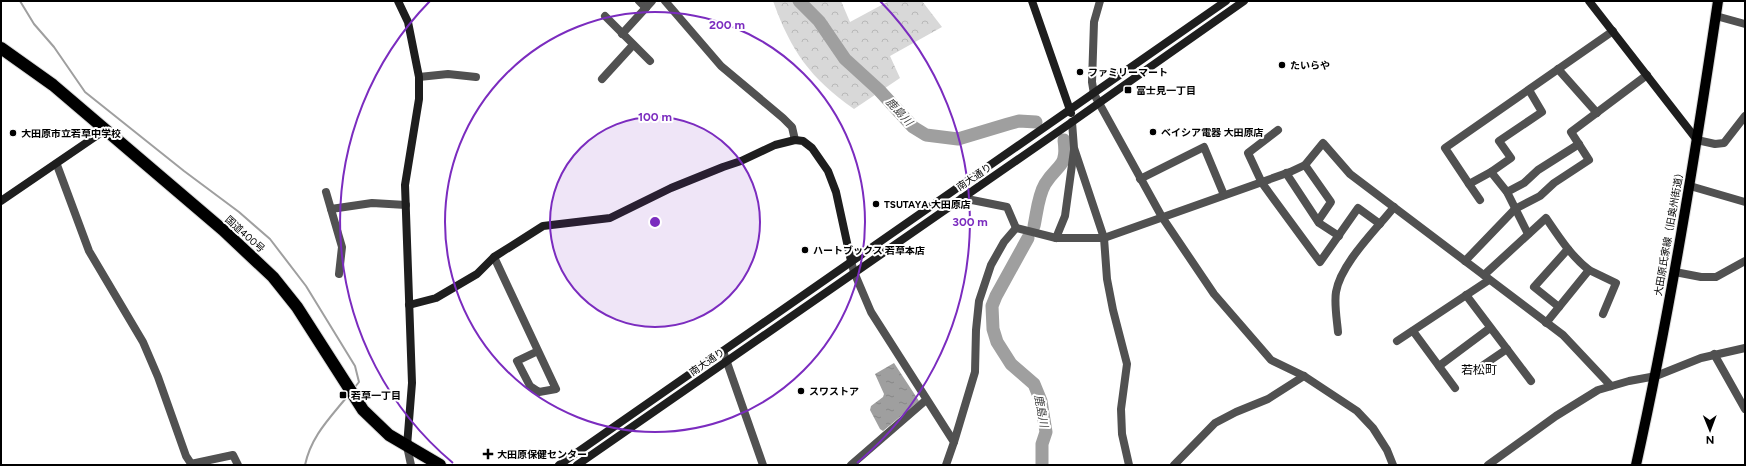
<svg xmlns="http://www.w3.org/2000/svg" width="1746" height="466" font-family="Figtree,'Noto Sans JP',sans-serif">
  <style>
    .forest { fill: url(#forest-crowns) }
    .water { fill: url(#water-ripples) }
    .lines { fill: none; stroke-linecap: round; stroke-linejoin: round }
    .stream { stroke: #9f9f9f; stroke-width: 2 }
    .river { stroke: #9f9f9f; stroke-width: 13 }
    .primary-casing { stroke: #dbdbdb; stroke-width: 12 }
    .highway-casing { stroke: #dbdbdb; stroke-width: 14 }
    .street { stroke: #515151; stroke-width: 8 }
    .secondary { stroke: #1e1e1e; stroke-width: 8 }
    .primary { stroke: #000; stroke-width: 10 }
    .highway { stroke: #000; stroke-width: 12 }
    .ring { fill: none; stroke: #7b2cbf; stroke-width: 2 }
    .poi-dot { fill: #000; stroke: #fff; stroke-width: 1.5 }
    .labels { text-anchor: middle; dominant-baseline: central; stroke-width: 4; stroke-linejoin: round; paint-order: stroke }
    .poi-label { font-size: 10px; font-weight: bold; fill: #000; stroke: #fff; text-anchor: start }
    .street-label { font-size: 10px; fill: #000; stroke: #fff }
    .water-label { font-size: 11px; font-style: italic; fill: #404040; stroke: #fff }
    .quarter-label { font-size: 12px; fill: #000; stroke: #fff }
    .centre { fill: #7b2cbf; stroke: #fff; stroke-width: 2 }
    .ring-label { font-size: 12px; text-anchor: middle; font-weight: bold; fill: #7b2cbf; stroke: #fff; stroke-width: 4; stroke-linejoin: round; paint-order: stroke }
  </style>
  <defs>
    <pattern id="forest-crowns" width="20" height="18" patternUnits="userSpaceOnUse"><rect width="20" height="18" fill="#d8d8d8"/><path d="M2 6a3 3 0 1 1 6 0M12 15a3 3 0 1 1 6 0" fill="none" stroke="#b8b8b8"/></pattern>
    <pattern id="water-ripples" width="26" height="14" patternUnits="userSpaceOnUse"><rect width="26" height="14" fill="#9f9f9f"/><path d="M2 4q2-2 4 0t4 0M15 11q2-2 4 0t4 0" fill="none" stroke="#878787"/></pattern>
  </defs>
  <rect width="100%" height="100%" fill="#fff"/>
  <!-- forest -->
  <path class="forest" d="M773 1H841L850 22 889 1H922L942 27 890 56 900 78 854 109C810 78 791 51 773 1Z"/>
  <!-- water -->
  <polygon class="water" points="894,363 919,401 883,431 880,429 870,410 871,406 883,397 884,394 875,374"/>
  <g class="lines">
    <!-- stream -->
    <g class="stream">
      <polyline points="20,1 34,24 54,47 85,92 184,171 239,212 270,239 306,286 355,366 359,382 355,387"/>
      <path d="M305 465C311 437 328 420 346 398"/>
    </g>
    <!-- river -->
    <g class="river">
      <polyline points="799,1 819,21 845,59 879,90 913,127 926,135 958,139 1008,124 1019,121 1036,122"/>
      <path d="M1034 226C1037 212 1038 196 1045 184 1057 164 1068 168 1064 140"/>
      <polyline points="1028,238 996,296 992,306 993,329 997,342 1011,364 1034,384 1041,401 1046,432 1042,444 1042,465"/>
    </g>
    <defs>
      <path id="primary" d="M1636 465C1670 312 1695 156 1718 1"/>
      <polyline id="highway" points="1,48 53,85 223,230 273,277 297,307 363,410 389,435 440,465"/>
    </defs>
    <!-- primary casing -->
    <use href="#primary" class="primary-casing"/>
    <!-- highway casing -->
    <use href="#highway" class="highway-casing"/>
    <!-- street -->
    <g class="street">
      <polyline points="639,1 646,8"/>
      <polyline points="665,1 721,66 783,118 792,127 795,140"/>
      <polyline points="1100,1 1094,22 1092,82 1094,94 1162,217 1214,294 1271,360 1304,376 1357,411 1373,428 1387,450 1393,465"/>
      <polyline points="605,16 650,61"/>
      <polyline points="1716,16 1745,24"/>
      <polyline points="622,34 652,1"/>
      <polyline points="1558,69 1597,113"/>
      <polyline points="419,77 448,74 476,77"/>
      <polyline points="602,79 633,45"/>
      <polyline points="1529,90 1542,112 1499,141 1511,158 1491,172 1469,184 1445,148 1613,31"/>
      <polyline points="1072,122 1074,148 1104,238 1107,279 1113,310 1127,364 1121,409 1122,434 1129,465"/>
      <polyline points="1278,130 1248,153 1262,183 1320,262 1358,208 1380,224"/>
      <polyline points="1697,140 1715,144 1724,143 1745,116"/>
      <polyline points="57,165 89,251 143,342 158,377 186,456 192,465"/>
      <polyline points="1305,165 1331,202 1318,221"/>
      <polyline points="1491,172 1507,192 1528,234"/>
      <polyline points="1286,173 1319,223 1339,236"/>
      <polyline points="1140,179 1204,147 1224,195"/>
      <polyline points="1469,184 1480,200"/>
      <polyline points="1690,186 1745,202"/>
      <polyline points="326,192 342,247 339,274"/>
      <polyline points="1507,192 1524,183 1538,170 1579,144"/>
      <polyline points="962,198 1007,207 1016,228"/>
      <polyline points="331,209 372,203 406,205"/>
      <polyline points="1056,238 1065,216 1074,150"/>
      <polyline points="494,257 556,389 539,392 530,386 517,361 538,351"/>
      <polyline points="851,261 854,272 871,312 954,442 946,465"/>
      <polyline points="1465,261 1515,209 1540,196 1554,183 1589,160 1571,132 1647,75"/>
      <polyline points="1675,272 1701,277 1716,277 1745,261"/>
      <path d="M1484 275 1546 218C1559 237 1571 256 1589 270"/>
      <polyline points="1466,295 1531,381"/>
      <polyline points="1559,307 1534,287 1568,249"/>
      <polyline points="1546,323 1589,270 1616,283 1603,314"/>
      <polyline points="1413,331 1455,388"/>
      <path d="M1338 332C1337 320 1334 304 1336 292 1341 263 1376 230 1394 207"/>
      <polyline points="1397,341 1489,280"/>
      <polyline points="723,351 763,465"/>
      <polyline points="1714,354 1745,409"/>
      <polyline points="1439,366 1490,328"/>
      <polyline points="1479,368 1507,349"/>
      <polyline points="954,442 975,372 976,330 979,301 991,265 1004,242 1016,228 1056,238 1104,238 1290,172 1305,165 1323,143 1350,174 1563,335 1611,386"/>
      <polyline points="407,446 411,465"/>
      <polyline points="191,464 233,455 238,465"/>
      <polyline points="851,465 926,400"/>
      <polyline points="1174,465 1215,423 1236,412 1268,399 1304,376"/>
      <polyline points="1488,465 1556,416 1598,390 1629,381 1656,376 1701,358 1745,348"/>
    </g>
    <!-- secondary -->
    <g class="secondary">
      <polyline points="398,1 408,22 419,77 419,99 405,185 412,383 407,446"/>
      <polyline points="1032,1 1071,113"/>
      <polyline points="1589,1 1697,140"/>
      <polyline points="1,201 105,130"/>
      <polyline points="409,305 436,298 477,274 494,257 543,226 610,218 671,188 723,167 741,161 775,145 795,140 803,141 812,148 828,171 836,192 851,261"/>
      <polyline points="559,465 1226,1"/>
      <polyline points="577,465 1072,122 1244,1"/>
    </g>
    <!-- primary -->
    <use href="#primary" class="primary"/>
    <!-- highway -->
    <use href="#highway" class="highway"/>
  </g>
  <!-- distance rings -->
  <circle cx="655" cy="222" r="105" fill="#7b2cbf" fill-opacity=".12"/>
  <g class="ring">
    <circle cx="655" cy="222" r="105"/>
    <circle cx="655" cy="222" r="210"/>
    <path d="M453 463A315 315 0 0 1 430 1M880 1A315 315 0 0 1 857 463"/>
  </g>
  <!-- markers -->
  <g class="poi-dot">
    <circle cx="1282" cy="65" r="4"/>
    <circle cx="1080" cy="72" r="4"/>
    <rect x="1124" y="86" width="8" height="8" rx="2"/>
    <circle cx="1153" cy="132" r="4"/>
    <circle cx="13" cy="133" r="4"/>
    <circle cx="876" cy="204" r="4"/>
    <circle cx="805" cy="250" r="4"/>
    <circle cx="801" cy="391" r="4"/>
    <rect x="339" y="391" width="8" height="8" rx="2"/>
    <path d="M486 448h4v4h4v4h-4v4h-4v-4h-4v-4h4z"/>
  </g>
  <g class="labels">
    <!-- poi labels -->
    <g class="poi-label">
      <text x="1290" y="65">たいらや</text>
      <text x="1088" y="72">ファミリーマート</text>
      <text x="1136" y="90">富士見一丁目</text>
      <text x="1161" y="132">ベイシア電器 大田原店</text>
      <text x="21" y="133">大田原市立若草中学校</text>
      <text x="884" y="204">TSUTAYA 大田原店</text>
      <text x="813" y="250">ハートブックス 若草本店</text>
      <text x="809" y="391">スワストア</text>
      <text x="351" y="395">若草一丁目</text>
      <text x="497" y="454">大田原保健センター</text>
    </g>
    <!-- street labels -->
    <g class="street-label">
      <text transform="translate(974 177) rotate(-34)">南大通り</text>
      <text transform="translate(1669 232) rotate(-80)">大田原氏家線（旧奥州街道）</text>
      <text transform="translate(245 234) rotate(42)">国道400号</text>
      <text transform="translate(707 362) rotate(-35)">南大通り</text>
    </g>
    <!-- water labels -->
    <g class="water-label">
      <text transform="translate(899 112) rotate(47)">鹿島川</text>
      <text transform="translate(1041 411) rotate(79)">鹿島川</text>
    </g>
    <!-- quarter labels -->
    <g class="quarter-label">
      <text x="1479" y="370">若松町</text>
    </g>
  </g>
  <circle cx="655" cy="222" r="6" class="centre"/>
  <g class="ring-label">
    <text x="727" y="29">200 m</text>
    <text x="655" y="121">100 m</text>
    <text x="970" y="226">300 m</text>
  </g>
  <!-- border -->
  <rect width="1746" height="466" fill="none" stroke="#000000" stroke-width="4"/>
  <!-- north arrow -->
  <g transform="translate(1710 430) rotate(179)" stroke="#ffffff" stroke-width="3" paint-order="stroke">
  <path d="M0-3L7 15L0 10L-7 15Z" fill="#000000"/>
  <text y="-6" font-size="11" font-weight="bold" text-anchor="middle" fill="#000000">N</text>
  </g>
</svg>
